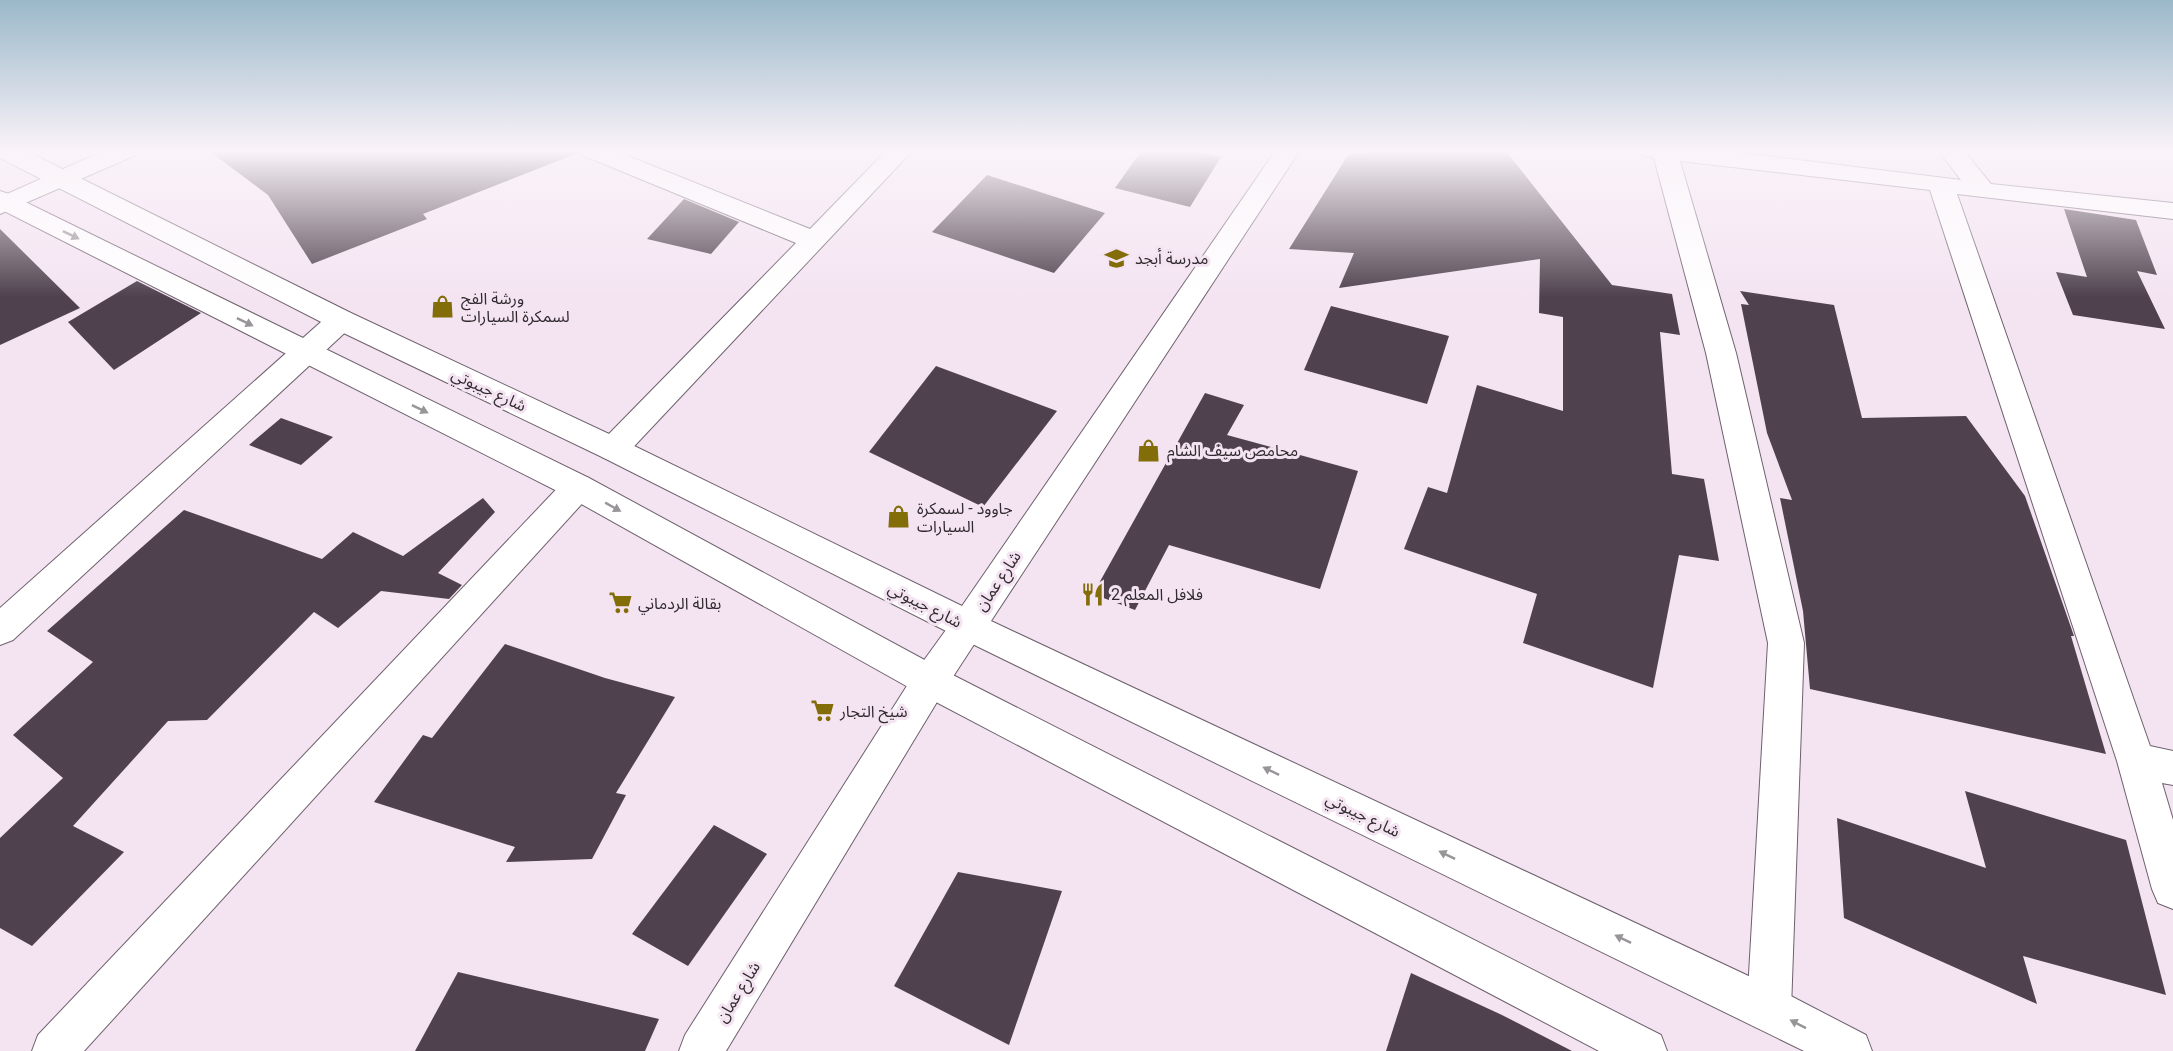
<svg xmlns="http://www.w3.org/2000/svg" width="2173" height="1051" font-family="Roboto,'Noto Sans Arabic',sans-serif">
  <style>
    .building { fill: #4f424e }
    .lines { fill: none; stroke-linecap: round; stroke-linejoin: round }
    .street-casing { stroke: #6e616d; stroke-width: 2 }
    .secondary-casing { stroke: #6e616d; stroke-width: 2 }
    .street { fill: #fff; fill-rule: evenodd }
    .secondary { fill: #fff; fill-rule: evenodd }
    .oneway { fill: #989598 }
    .labels { text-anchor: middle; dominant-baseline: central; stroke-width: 6; stroke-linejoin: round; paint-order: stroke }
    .poi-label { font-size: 16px; fill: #312b30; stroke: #f4e4f2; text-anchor: start }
    .street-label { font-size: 16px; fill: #312b30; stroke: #f4e4f2 }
  </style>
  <rect width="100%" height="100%" fill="#f4e4f2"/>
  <!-- building -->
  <g class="building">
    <polygon points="208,150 577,150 578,153 423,214 427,219 312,264 268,195"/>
    <polygon points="1142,150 1192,150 1221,157 1190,207 1115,188"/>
    <polygon points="1379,150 1505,150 1612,285 1672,294 1680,335 1660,332 1672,474 1704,479 1719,561 1679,555 1653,688 1523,643 1537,594 1404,549 1428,487 1447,493 1477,385 1563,411 1563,317 1539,313 1540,259 1339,288 1354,253 1289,249 1348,155"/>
    <polygon points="987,175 1105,213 1054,273 932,232"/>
    <polygon points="684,199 739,222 711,254 647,239"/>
    <polygon points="2064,209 2136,220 2157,275 2137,271 2165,329 2073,315 2056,272 2087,277"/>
    <polygon points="0,229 80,308 0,345"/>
    <polygon points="137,281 201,313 114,370 68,322"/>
    <polygon points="1740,291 1834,305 1862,418 1966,416 2025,496 2074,636 2071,636 2106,754 1810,689 1803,611 1780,498 1792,500 1767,433 1741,304 1749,305"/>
    <polygon points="1331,306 1449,336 1427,404 1304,370"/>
    <polygon points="936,366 1057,411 983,507 869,452"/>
    <polygon points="1205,393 1244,405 1227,435 1358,471 1320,589 1169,545 1135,610 1093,594"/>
    <polygon points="281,418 333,437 301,465 249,445"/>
    <polygon points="483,498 495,512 438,573 462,585 449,599 381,591 338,628 314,612 207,720 168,721 73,826 124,852 32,946 0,928 0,838 63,778 13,735 93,662 47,631 184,510 322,559 353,532 403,556"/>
    <polygon points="505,644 605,678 675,697 616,793 626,795 592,859 506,862 515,847 374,802 423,735 432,738"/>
    <polygon points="1965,791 2126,840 2166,995 2023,956 2037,1004 1844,918 1837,818 1986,868"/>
    <polygon points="714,825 767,854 688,966 632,934"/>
    <polygon points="958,872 1062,891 1009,1045 894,986"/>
    <polygon points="458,972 659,1019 645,1051 415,1051"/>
    <polygon points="1411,973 1502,1015 1572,1051 1386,1051"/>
  </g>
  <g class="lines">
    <defs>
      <g id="street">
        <polygon points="106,150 139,150 136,155 0,214 0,197"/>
        <polygon points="579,150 613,150 810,229 887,150 913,150 624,457 613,461 602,457 597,449 602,441 796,243 582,155"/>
        <polygon points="1639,150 1717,150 1961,180 1938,150 1963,150 1991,184 2173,203 2173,219 1957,194 2150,746 2173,751 2173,785 2162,783 2173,820 2173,909 2158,903 2152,889 2117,761 1930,190 1680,161 1736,353 1804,643 1791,1009 1785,1025 1769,1031 1753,1025 1747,1009 1768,643 1706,353 1654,158 1642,155"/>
        <polygon points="341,311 351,313 355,320 351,327 13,640 0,645 0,608 331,313"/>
        <polygon points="578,475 589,478 594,487 589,496 84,1051 32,1051 38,1035 567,478"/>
        <polygon points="968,611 980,616 986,626 943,692 726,1051 679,1051 685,1035 917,670 956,616"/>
      </g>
      <g id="secondary">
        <polygon points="0,150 24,150 351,313 624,441 962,606 1276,150 1300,150 991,621 1785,993 1866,1035 1872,1051 1804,1051 956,636 602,457 331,327 0,158"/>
        <polygon points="0,191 9,194 589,478 943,670 1661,1035 1667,1051 1599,1051 917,692 567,496 0,209"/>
      </g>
    </defs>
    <!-- street casing -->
    <use href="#street" class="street-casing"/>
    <!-- secondary casing -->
    <use href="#secondary" class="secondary-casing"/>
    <!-- street -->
    <use href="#street" class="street"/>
    <!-- secondary -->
    <use href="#secondary" class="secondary"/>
  </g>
  <!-- one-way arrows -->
  <defs><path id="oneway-solid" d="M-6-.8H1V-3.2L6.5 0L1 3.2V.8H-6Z" transform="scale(1.5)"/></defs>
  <g class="oneway">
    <use href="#oneway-solid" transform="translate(71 235) rotate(26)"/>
    <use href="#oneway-solid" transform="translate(245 322) rotate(26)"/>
    <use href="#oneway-solid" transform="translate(420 409) rotate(26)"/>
    <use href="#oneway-solid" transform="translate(613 507) rotate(29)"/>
    <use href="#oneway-solid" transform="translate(1271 771) rotate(-154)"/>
    <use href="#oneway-solid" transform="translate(1447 855) rotate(-154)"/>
    <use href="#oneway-solid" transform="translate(1623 939) rotate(-154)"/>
    <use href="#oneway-solid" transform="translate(1798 1024) rotate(-153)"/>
  </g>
  <!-- sky -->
  <linearGradient id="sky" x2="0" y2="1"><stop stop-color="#9bb8c9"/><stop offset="0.51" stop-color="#faf3f9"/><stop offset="1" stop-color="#faf3f9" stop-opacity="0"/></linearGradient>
  <rect width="2173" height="297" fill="url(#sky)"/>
  <!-- icons -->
  <defs>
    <symbol id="school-bare" viewBox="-9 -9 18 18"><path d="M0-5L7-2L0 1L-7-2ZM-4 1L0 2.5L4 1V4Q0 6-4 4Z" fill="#836d09" stroke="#f4e4f2" stroke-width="2.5" paint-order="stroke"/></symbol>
    <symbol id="shop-bare" viewBox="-9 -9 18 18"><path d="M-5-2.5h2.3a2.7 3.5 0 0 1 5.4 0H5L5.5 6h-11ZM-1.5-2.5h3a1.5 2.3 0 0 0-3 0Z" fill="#836d09" stroke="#f4e4f2" stroke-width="2.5" paint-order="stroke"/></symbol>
    <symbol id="restaurant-bare" viewBox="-9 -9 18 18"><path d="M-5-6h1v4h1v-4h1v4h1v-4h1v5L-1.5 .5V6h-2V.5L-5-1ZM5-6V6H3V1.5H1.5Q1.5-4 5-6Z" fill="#836d09" stroke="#f4e4f2" stroke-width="2.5" paint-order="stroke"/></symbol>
    <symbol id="supermarket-bare" viewBox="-9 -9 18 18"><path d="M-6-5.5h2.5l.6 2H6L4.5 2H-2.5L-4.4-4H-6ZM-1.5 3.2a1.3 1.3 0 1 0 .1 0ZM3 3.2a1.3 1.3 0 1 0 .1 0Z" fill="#836d09" stroke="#f4e4f2" stroke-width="2.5" paint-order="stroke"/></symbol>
  </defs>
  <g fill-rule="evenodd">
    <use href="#school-bare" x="1100" y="242" width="33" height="33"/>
    <use href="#shop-bare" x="426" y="290" width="33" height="33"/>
    <use href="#shop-bare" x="1132" y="434" width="33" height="33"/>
    <use href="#shop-bare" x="882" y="500" width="33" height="33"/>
    <use href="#restaurant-bare" x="1076" y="578" width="33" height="33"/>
    <use href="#supermarket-bare" x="604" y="586" width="33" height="33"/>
    <use href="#supermarket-bare" x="806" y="694" width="33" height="33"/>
  </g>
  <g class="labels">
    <!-- poi labels -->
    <g class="poi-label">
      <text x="1135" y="258">مدرسة أبجد</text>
      <text x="461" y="298">ورشة الفج<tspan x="461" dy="18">لسمكرة السيارات</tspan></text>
      <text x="1167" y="450">محامص سيف الشام</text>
      <text x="917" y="508">جاوود - لسمكرة<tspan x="917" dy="18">السيارات</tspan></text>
      <text x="1111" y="594">فلافل المعلم 2</text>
      <text x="638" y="603">بقالة الردماني</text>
      <text x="840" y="711">شيخ التجار</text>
    </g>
    <!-- street labels -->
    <g class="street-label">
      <text transform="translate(489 390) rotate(25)">شارع جيبوتي</text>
      <text transform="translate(998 581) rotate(-56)">شارع عمان</text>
      <text transform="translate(925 605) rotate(27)">شارع جيبوتي</text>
      <text transform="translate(1363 815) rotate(26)">شارع جيبوتي</text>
      <text transform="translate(738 992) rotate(-58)">شارع عمان</text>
    </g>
  </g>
</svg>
